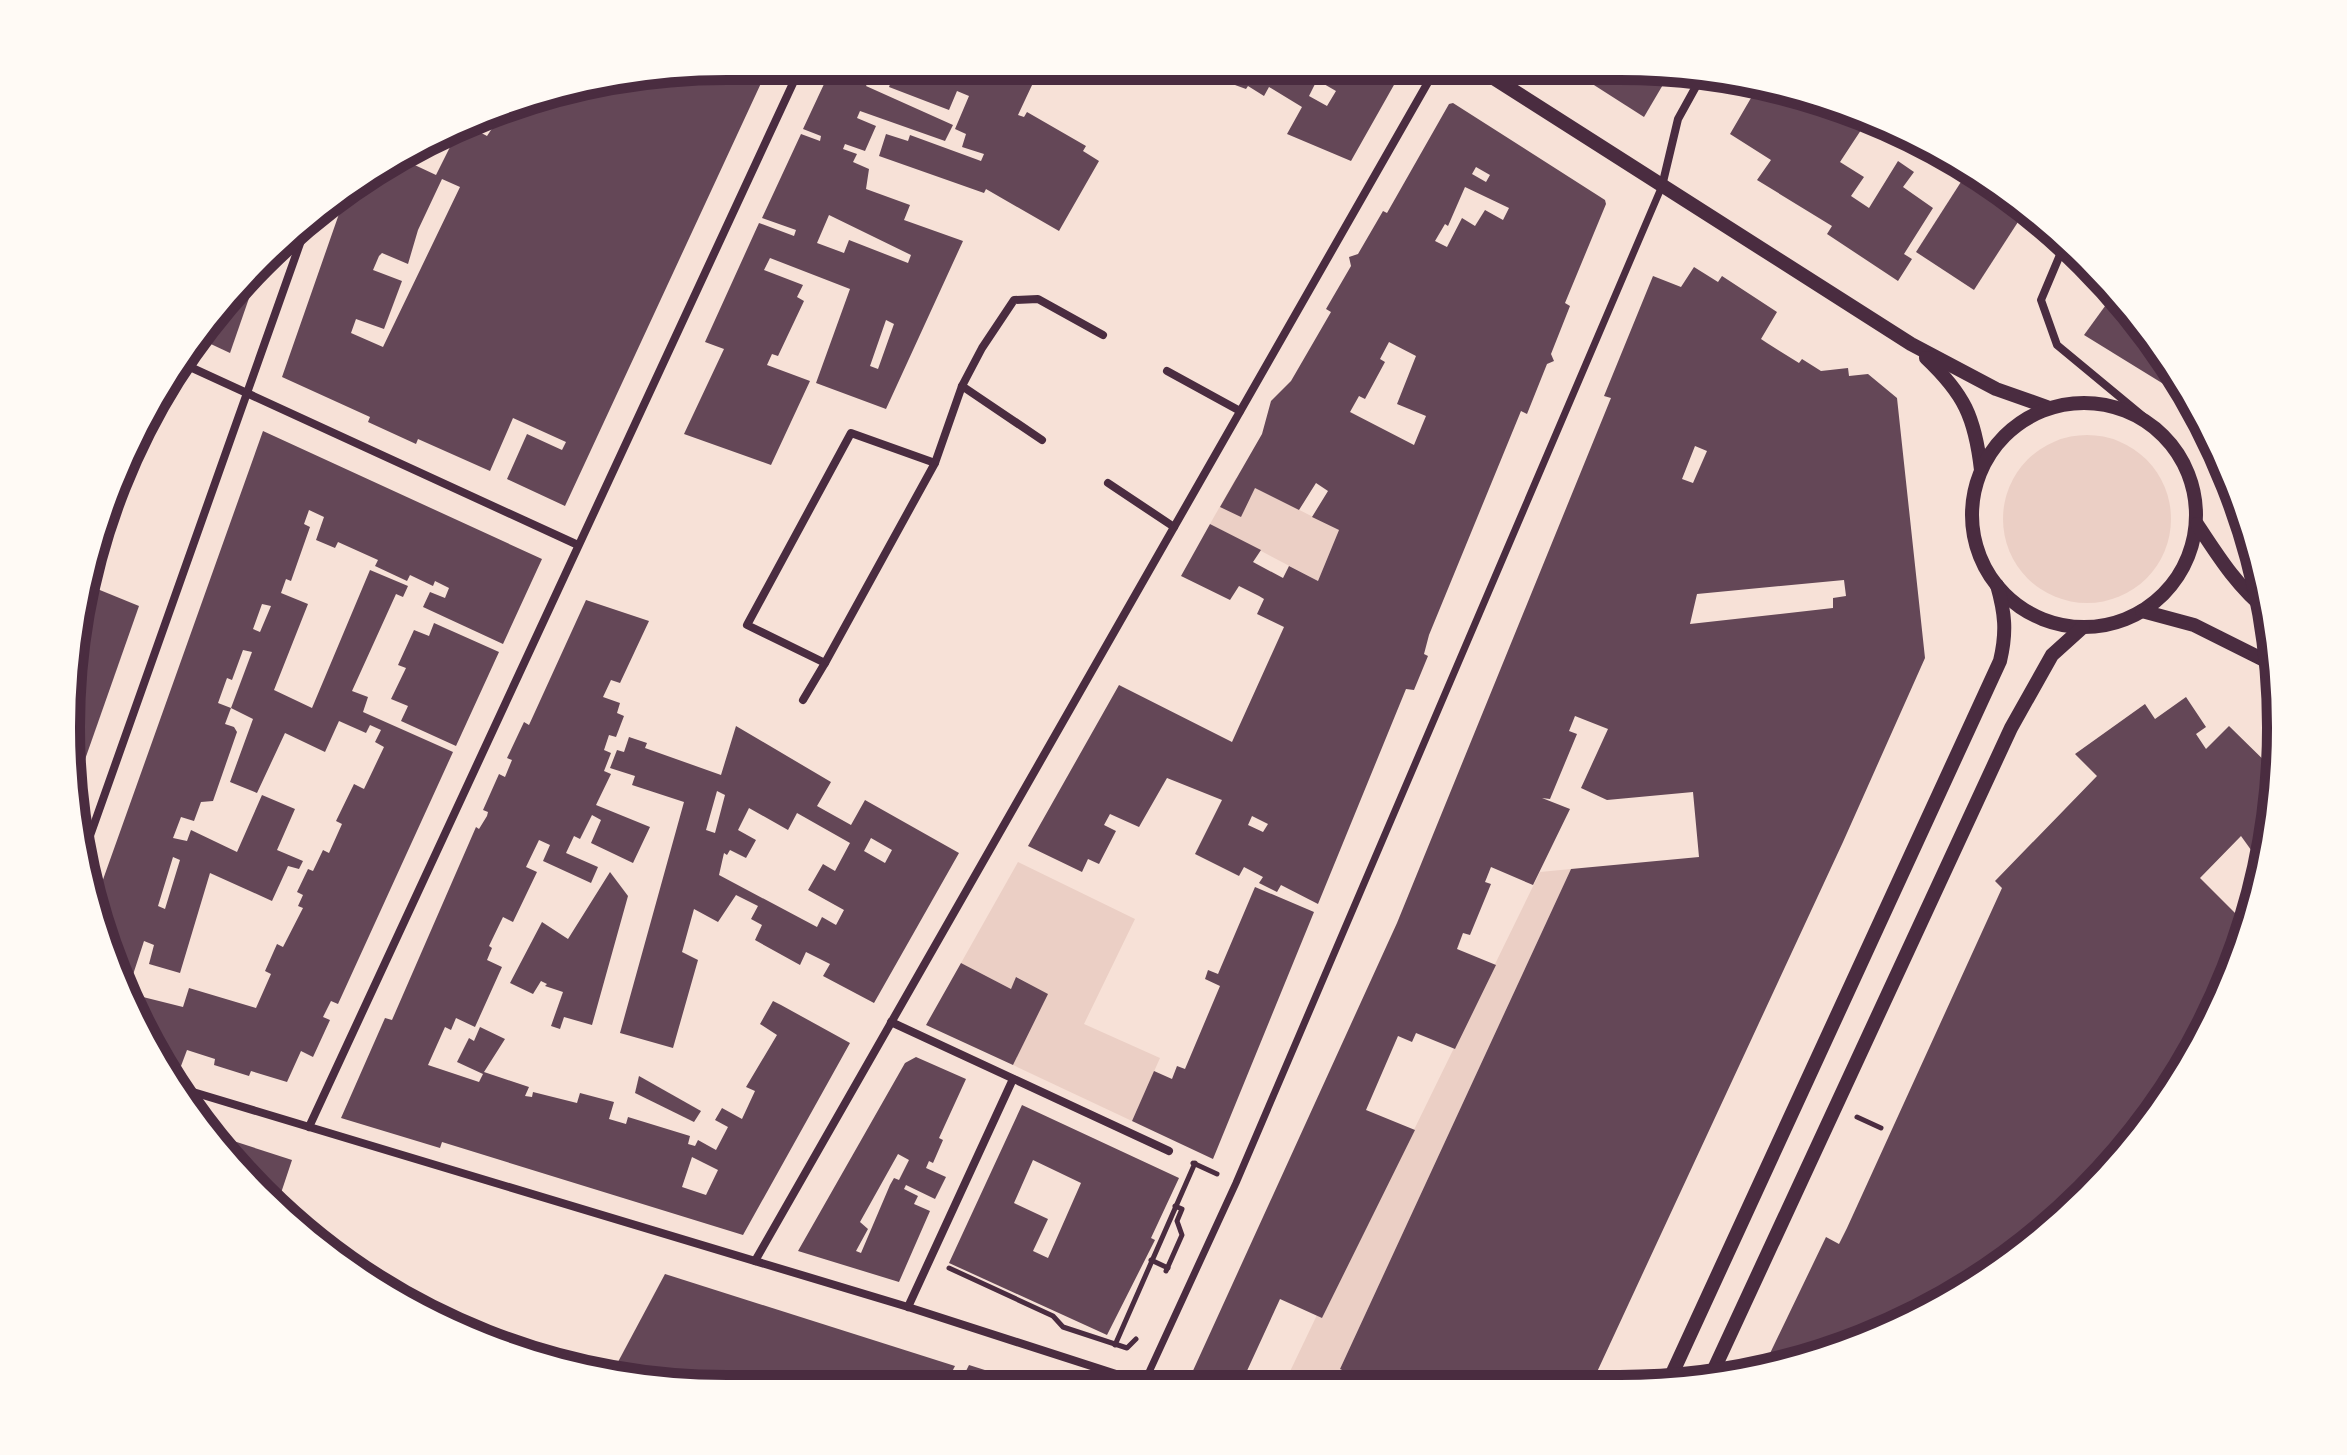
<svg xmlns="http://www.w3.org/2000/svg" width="2347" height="1455" font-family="Lora,serif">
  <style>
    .green { fill: #ebcfc5 }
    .building { fill: #644757; fill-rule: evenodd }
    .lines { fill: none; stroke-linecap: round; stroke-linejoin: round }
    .path { stroke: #4a2c40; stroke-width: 5 }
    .pedestrian { stroke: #4a2c40; stroke-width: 7 }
    .minor { stroke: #4a2c40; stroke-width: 8 }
    .tertiary { stroke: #4a2c40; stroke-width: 14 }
    .rim { fill: none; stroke: #4a2c40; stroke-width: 10 }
  </style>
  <rect width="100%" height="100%" fill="#f7e1d7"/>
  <!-- green -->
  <g class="green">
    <circle cx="2087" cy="519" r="84"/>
    <polygon points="1236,478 1339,530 1318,581 1210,524"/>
    <polygon points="1018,862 1135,919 1084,1024 1160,1058 1132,1121 1013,1065 1047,994 1017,977 1011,989 961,963"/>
    <polygon points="1571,869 1340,1369 1371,1384 1370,1386 1283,1386 1317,1315 1322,1318 1540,872"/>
  </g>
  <!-- building -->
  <g class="building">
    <path d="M728 66H769L565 506 507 479 527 434 562 450 566 442 513 418 490 471 418 439 416 444 368 422 370 417 282 377 347 191 404 160 436 175 458 131 468 126 487 136 507 106 515 101ZM442 179 460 187 383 347 351 333 356 319 384 329 402 281 373 270 379 256 382 253 408 264 418 230Z"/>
    <path d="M832 67 875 69 866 86 953 125 945 141 860 111 857 118 876 126 865 151 845 144 843 149 857 154 853 162 869 169 866 189 910 205 904 220 963 241 886 409 816 383 850 289 770 258 764 270 803 285 797 297 804 301 778 356 772 354 767 365 810 381 771 465 684 434 724 349 705 342 759 223 794 236 796 230 762 218 801 134 820 141 821 136 803 129ZM829 215 911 255 908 263 849 240 844 253 817 243ZM886 320 894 324 878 369 870 366Z"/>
    <polygon points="888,67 942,67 982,81 987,67 1040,68 1018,115 1024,117 1027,112 1086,146 1083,151 1099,161 1059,231 986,189 984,193 879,156 886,134 908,141 910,135 981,161 984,154 962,147 966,134 955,129 969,96 957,91 949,110 889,87 892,79 884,76"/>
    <polygon points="1126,68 1162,68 1155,80"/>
    <path d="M1244 69 1397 70 1399 76 1351 161 1287 134 1302 107 1269 87 1264 96 1248 86 1246 89 1235 85ZM1317 80 1336 91 1327 106 1309 96Z"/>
    <polygon points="1572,71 1671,71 1644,117"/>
    <polygon points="1758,86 1864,114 1857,124 1863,127 1840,162 1864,177 1851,196 1869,208 1898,161 1914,172 1903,187 1933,208 1904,254 1912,259 1898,281 1827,234 1832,226 1757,180 1771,160 1730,134"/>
    <path d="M1453 103 1605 200 1606 204 1565 303 1570 306 1551 354 1554 361 1547 364 1527 414 1521 411 1429 635 1424 654 1428 656 1414 690 1406 689 1318 904 1281 885 1277 892 1259 883 1263 877 1244 867 1239 876 1195 854 1222 800 1167 778 1139 827 1110 814 1104 825 1116 831 1099 864 1088 859 1082 872 1028 846 1119 685 1232 742 1284 627 1257 614 1264 599 1259 596 1239 586 1230 600 1181 576 1210 524 1261 550 1253 562 1283 578 1289 566 1318 581 1339 530 1312 517 1328 491 1316 483 1299 510 1255 488 1241 517 1220 507 1262 434 1271 401 1291 381 1331 312 1326 309 1351 266 1349 257 1358 254 1383 211 1387 213 1449 104ZM1476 167 1490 175 1486 182 1472 174ZM1465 187 1509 208 1503 220 1485 210 1475 226 1462 218 1447 247 1435 241 1445 224 1448 226ZM1389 342 1416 356 1397 404 1426 416 1414 445 1350 412 1359 396 1365 399 1385 362 1380 359ZM1252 816 1268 824 1263 832 1248 825Z"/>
    <polygon points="1968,171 2027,208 1974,290 1916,252"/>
    <path d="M1694 267 1718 282 1722 276 1777 312 1761 339 1767 343 1799 363 1802 359 1821 371 1848 368 1849 376 1868 374 1897 398 1925 658 1843 842 1590 1387 1370 1386 1371 1384 1340 1369 1571 869 1699 857 1693 792 1607 800 1581 788 1608 729 1575 716 1569 731 1577 734 1550 799 1542 798 1570 809 1533 885 1491 867 1485 882 1491 884 1470 935 1463 933 1457 949 1496 965 1455 1049 1416 1033 1412 1042 1398 1036 1366 1110 1415 1130 1322 1318 1280 1299 1240 1386H1186L1397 923 1611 398 1604 396 1653 276 1681 287ZM1695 446 1707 451 1693 483 1682 479ZM1844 580 1846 596 1833 598V608L1690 624 1697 594Z"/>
    <polygon points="257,275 230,353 198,338 251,281"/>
    <polygon points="2116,291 2192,396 2196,404 2084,335"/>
    <path d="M263 431 542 559 503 644 423 607 430 592 445 598 449 588 435 581 433 586 410 575 407 581 375 566 378 560 338 542 335 548 316 540 324 517 309 510 304 524 310 527 291 581 286 579 281 593 308 604 274 690 312 708 370 570 408 586 403 597 396 594 352 691 368 697 363 712 453 752 338 1004 331 1001 323 1017 330 1020 313 1057 301 1051 287 1082 251 1071 249 1076 214 1065 215 1059 187 1050 181 1066 161 1059 127 993 183 1007 189 988 256 1008 271 974 265 971 277 944 283 947 303 908 298 906 303 895 297 892 308 869 313 871 323 850 329 853 342 824 336 821 354 784 364 789 384 747 375 742 381 730 370 725 366 733 339 721 325 752 285 733 257 793 230 782 253 719 231 708 225 724 234 727 237 732 213 801 201 802 194 821 181 817 173 838 187 841 191 830 237 852 262 795 295 809 277 850 303 861 299 869 288 866 272 901 210 873 180 973 149 964 154 945 144 941 127 993 101 940 95 902ZM262 604 271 606 260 632 253 629ZM243 650 252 652 231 708 218 703 227 678 232 680ZM173 857 180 860 165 909 158 906Z"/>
    <polygon points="90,586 139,606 76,785 66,727"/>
    <path d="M586 600 649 621 620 683 611 680 603 697 620 703 617 713 624 716 616 737 609 735 604 750 611 753 604 771 611 774 596 805 650 827 633 863 591 843 601 820 592 815 580 839 574 836 566 853 598 867 591 883 543 861 550 845 539 840 526 867 537 872 513 922 503 917 489 946 492 948 487 960 502 967 475 1027 456 1018 451 1030 445 1027 428 1065 479 1082 483 1074 457 1062 469 1038 474 1041 480 1027 505 1039 484 1072 529 1087 525 1096 532 1097 533 1092 577 1103 580 1093 614 1102 609 1119 626 1124 628 1117 690 1136 688 1144 695 1146 698 1140 716 1150 728 1127 715 1120 722 1108 742 1119 755 1091 746 1087 777 1035 760 1024 773 1001 781 1005 850 1043 743 1235 442 1142 440 1148 341 1118 385 1018 392 1020 476 827 479 829 487 816 488 812 483 810 499 774 505 777 512 760 507 758 524 722 529 725ZM692 1157 718 1170 706 1195 682 1187Z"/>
    <polygon points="434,623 499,652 456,746 401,721 408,706 391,699 406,668 398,665 414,630 429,636"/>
    <polygon points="2186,697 2206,727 2196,734 2206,749 2229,726 2279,775 2264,868 2241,836 2200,878 2248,926 2213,1020 2145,1130 2055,1225 1950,1301 1791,1366 1762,1370 1826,1237 1839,1244 1847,1228 2002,888 1995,881 2097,776 2075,754 2145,704 2155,719"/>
    <path d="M736 726 831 782 817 806 851 825 865 800 959 853 874 1003 823 976 830 964 806 952 800 965 755 940 762 925 751 919 758 906 736 895 718 922 694 909 682 952 698 960 673 1048 620 1033 684 802 632 785 635 776 610 768 617 750 624 752 629 737 647 743 645 748 721 775ZM717 791 725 795 715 833 706 830ZM749 808 788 830 797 813 850 843 835 871 823 864 808 890 844 910 836 925 822 917 817 927 719 875 724 853 727 855 730 850 746 858 756 840 738 830ZM871 838 892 850 885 863 864 851Z"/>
    <polygon points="610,872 628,896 592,1025 564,1017 560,1029 551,1026 563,992 545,986 547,984 541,981 533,994 510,983 542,922 568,939"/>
    <polygon points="1255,887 1314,912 1213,1159 1132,1121 1154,1071 1172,1079 1177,1066 1185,1069 1220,986 1205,979 1208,970 1218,974"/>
    <polygon points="961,963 1011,989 1016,977 1048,994 1013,1065 926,1025"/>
    <path d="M916 1057 966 1079 939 1138 943 1140 933 1163 929 1161 926 1168 946 1177 935 1199 906 1185 904 1189 918 1196 914 1204 930 1211 899 1282 798 1251 905 1063ZM898 1154 909 1160 899 1180 894 1178 890 1185 861 1253 856 1251 868 1229 860 1222Z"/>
    <polygon points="639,1076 701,1111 694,1122 635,1093"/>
    <path d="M1022 1105 1179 1178 1151 1238 1155 1240 1107 1335 949 1263ZM1033 1160 1081 1183 1048 1258 1033 1251 1048 1219 1014 1203Z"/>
    <polygon points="215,1135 292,1160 278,1202 237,1159"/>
    <polygon points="665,1274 955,1366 945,1385 642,1383 611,1375"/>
    <polygon points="969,1365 1029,1384 1029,1385 959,1385"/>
  </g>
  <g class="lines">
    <!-- path -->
    <g class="path">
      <polyline points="1857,1117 1881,1128"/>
      <polyline points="1193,1163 1217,1174"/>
      <polyline points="1151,1260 1168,1268"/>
      <polyline points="949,1268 1053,1316 1063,1327 1127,1348 1136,1339"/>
      <polyline points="1166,1271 1182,1235 1177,1221 1182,1209 1175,1206"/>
      <polyline points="1115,1345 1195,1163"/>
      <polyline points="1760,1359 1775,1369"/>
    </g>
    <!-- pedestrian -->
    <polyline class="pedestrian" points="1144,1383 1236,1183 1662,186"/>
    <!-- minor -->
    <g class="minor">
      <polyline points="1662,186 1678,119 1704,72"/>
      <polyline points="2065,243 2041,300 2057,345 2150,422"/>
      <polyline points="177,361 578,545"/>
      <polyline points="1167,371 1240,411"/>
      <polyline points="962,386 1042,440"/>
      <polygon points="851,433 935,463 825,663 747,625"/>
      <polyline points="935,463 962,386 982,348 1014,300 1038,299 1103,335"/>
      <polyline points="1108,483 1174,527"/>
      <polyline points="803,700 825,663"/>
      <polyline points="86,847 308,221"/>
      <polyline points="891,1022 1169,1151"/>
      <polyline points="173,1086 908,1307 1144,1383"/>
      <polyline points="309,1127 801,66"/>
      <polyline points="755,1261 1435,70"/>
      <polyline points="908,1307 1013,1079"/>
    </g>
    <!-- tertiary -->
    <g class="tertiary">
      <polyline points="1481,70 1911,344 1996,389 2047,407"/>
      <path d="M1926 358C1964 394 1975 417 1981 470"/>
      <circle cx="2084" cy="515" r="112"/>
      <path d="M2197 524C2218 556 2238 588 2269 612"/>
      <polyline points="2142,611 2194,625 2276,666"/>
      <polyline points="1709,1380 2011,728 2052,655 2083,627"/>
      <polyline points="1143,1385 1144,1383"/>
      <path d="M1666 1387 2000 661C2007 632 2005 613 1997 585"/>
    </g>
  </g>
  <!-- crop -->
  <path d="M0 0H2347V1455H0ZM727 80H1620A647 647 0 0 1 2267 727V728A647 647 0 0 1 1620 1375H727A647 647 0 0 1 80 728V727A647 647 0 0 1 727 80Z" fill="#fffaf5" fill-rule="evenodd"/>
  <path class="rim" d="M727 80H1620A647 647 0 0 1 2267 727V728A647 647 0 0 1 1620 1375H727A647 647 0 0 1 80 728V727A647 647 0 0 1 727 80Z"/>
</svg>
